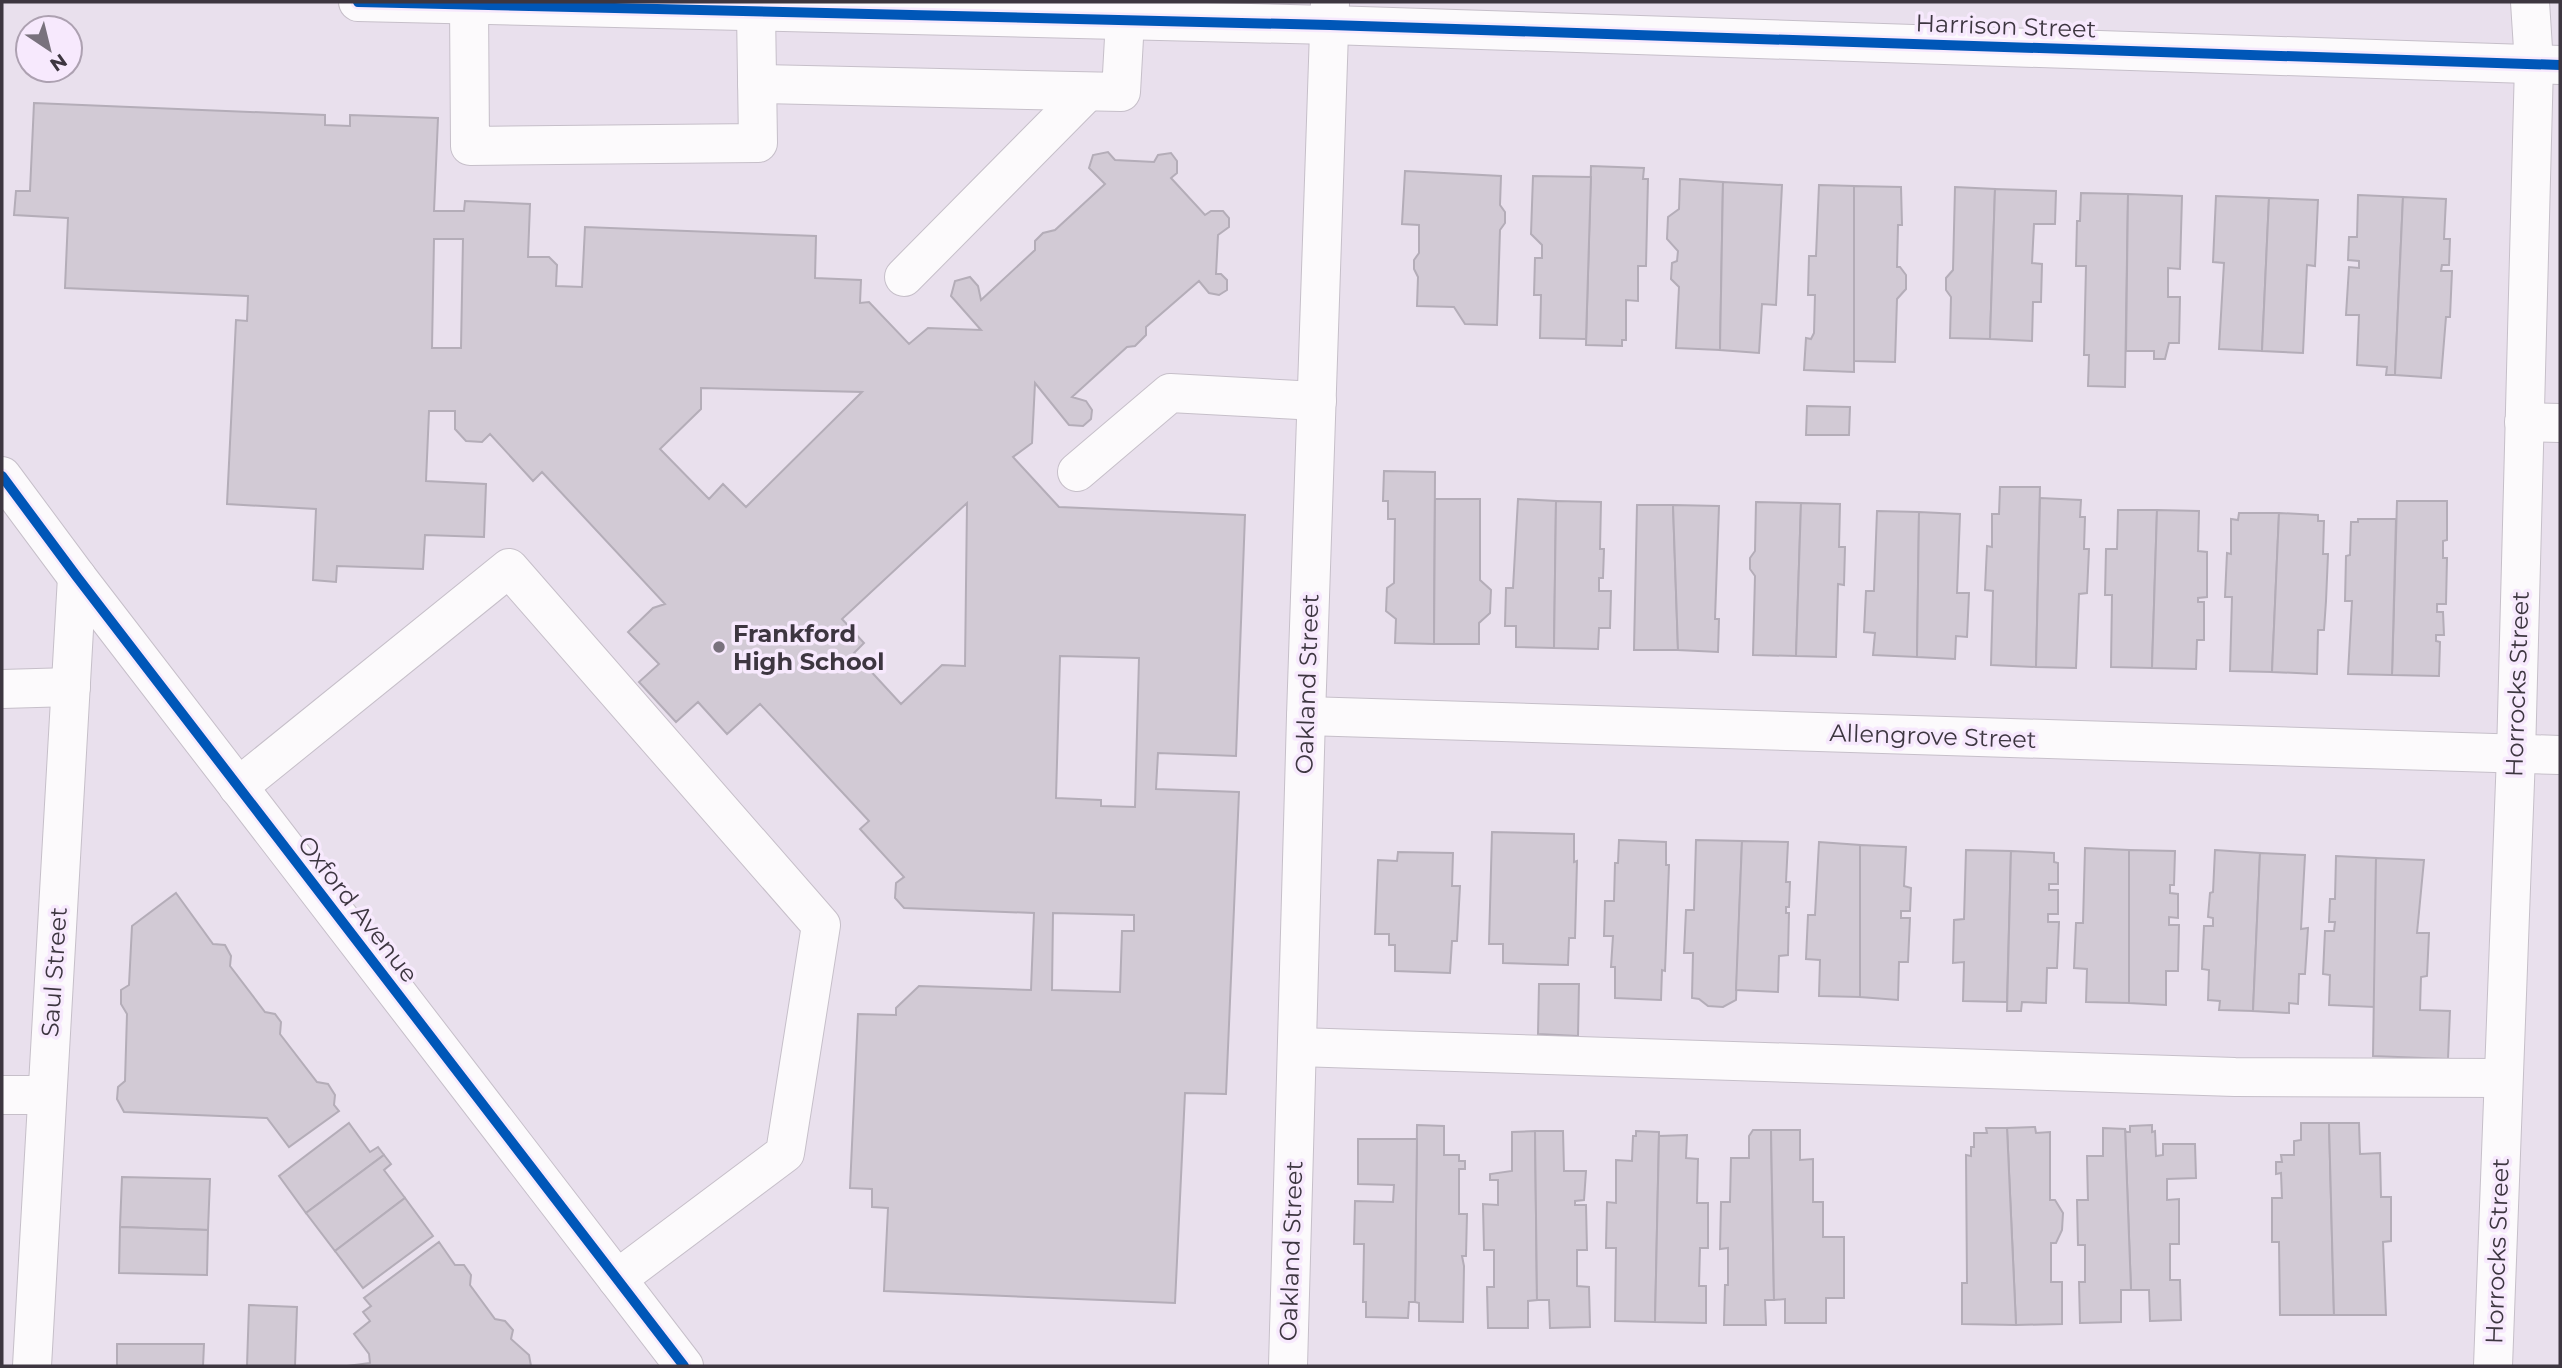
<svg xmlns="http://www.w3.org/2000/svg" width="2562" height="1368" font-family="Montserrat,sans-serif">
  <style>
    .building { fill: #d2cad5; stroke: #b4adb8; stroke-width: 2; fill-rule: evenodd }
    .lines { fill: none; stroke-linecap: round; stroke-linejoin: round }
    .minor-casing { stroke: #c6bfc9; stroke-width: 40 }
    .minor { stroke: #fcfafc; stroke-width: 38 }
    .cycleway-casing { stroke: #f7e9fd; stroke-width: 15 }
    .cycleway { stroke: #0057b8; stroke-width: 10 }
    .poi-dot { fill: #79727d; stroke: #f7e9fd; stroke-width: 2.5 }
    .labels { text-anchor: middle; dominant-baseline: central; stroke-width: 7; stroke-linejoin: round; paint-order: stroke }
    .street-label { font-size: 24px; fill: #3d3640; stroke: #f7e9fd }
    .poi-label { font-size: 24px; font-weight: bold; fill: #3d3640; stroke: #f7e9fd; text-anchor: start }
  </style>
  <rect width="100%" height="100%" fill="#e9e0ed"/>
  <!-- building -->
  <g class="building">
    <path d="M34 103 325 115V125L350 126V115L438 118 434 211H464L465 201 530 204 528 257H549L557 265 556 286 582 287 585 227 816 236 815 278 861 280 860 303 869 302 909 344 928 328 981 330 951 296 955 281 970 277 978 286 981 300 1035 250V241L1043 233 1055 230 1105 184 1089 168 1093 155 1108 152 1115 160 1154 162 1158 155 1171 153 1177 161V173L1171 178 1205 215 1211 211H1223L1229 218V227L1218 235 1216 274H1221L1227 280V290L1219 295 1209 293 1199 281 1146 327V335L1135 346 1127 347 1072 397 1086 401 1092 410 1091 419 1083 426 1069 425 1035 383 1032 443 1013 457 1059 507 1245 515 1236 756 1158 753 1156 789 1239 792 1226 1094 1185 1093 1175 1303 884 1291 888 1208 872 1207V1189L850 1188 858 1014 896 1015V1008L919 986 1031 990 1034 913 904 908 895 898 896 883 904 877 860 829 869 821 760 704 727 734 698 702 676 722 639 682 659 664 628 632 653 608 665 604 542 472 533 481 490 434 482 442 466 441 455 429V411H429L426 481 486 484 484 537 425 535 423 569 337 566 336 582 313 580 316 509 227 504 236 320 247 321 248 296 65 288 68 218 14 215 16 191H30ZM434 239H463L461 348H432ZM701 388 862 392 746 507 723 484 709 499 660 449 701 409ZM967 503 965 666 942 665 901 704 854 653 864 643 842 619ZM1060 656 1139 658 1135 807 1101 806V800L1056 798ZM1053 913 1134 915V931H1122L1120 992 1052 990Z"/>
    <polygon points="1591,166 1644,168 1643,179 1648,179 1646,266 1638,266 1638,301 1626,300 1626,340 1622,340 1622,346 1586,345"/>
    <polygon points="1405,171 1501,176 1500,205 1505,212 1505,223 1500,230 1497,325 1465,324 1454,307 1417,306 1418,277 1414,269 1414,260 1419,253 1419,225 1402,224"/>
    <polygon points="1533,176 1591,177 1586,339 1540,338 1541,295 1534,295 1535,258 1542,258 1542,245 1531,234"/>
    <polygon points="1680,179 1723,182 1720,350 1676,348 1679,287 1671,279 1672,263 1677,261 1678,251 1667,239 1668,217 1679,209"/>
    <polygon points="1723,182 1782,185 1776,305 1762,304 1759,353 1720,350"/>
    <polygon points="1819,185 1854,186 1854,372 1804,370 1806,338 1811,339 1814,333 1815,295 1808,295 1809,256 1816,256"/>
    <polygon points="1854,186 1901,187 1902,225 1898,225 1897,267 1900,267 1906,275 1906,289 1897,299 1895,362 1854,361"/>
    <polygon points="1955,187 1995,189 1990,339 1950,338 1951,297 1946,290 1946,278 1953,270"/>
    <polygon points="1995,189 2056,191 2055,224 2034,224 2032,263 2042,264 2041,302 2033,302 2032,341 1990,339"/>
    <polygon points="2081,193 2128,194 2125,387 2088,386 2089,355 2084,355 2086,266 2076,266 2077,221 2080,221"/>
    <polygon points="2128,194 2182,196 2180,269 2168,268 2168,297 2180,297 2179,343 2169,343 2165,359 2154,359 2154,351 2126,351"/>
    <polygon points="2358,195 2403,197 2395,375 2386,375 2387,367 2357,365 2359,315 2346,315 2349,267 2359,268 2359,261 2348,260 2349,237 2357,237"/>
    <polygon points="2216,196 2269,198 2262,351 2219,349 2224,263 2213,262"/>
    <polygon points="2403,197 2446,199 2444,239 2450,239 2449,265 2442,265 2441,271 2452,271 2450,317 2446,317 2441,378 2395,375"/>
    <polygon points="2269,198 2318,200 2315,266 2307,265 2303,353 2262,351"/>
    <polygon points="1807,406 1850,407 1849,435 1806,435"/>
    <polygon points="1384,471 1435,472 1434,644 1395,643 1396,619 1386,611 1387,588 1394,583 1395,519 1388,519 1388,501 1383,501"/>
    <polygon points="2000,487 2040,487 2036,667 1991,665 1993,591 1985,590 1987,546 1992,547 1992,514 1999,514"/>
    <polygon points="2040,498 2081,500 2080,517 2085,517 2084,549 2089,549 2087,593 2079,594 2076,668 2036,667"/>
    <polygon points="1435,499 1480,499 1480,580 1491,590 1490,613 1479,623 1479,644 1434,644"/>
    <polygon points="1518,499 1556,501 1554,648 1516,647 1516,626 1505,626 1506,588 1513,588"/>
    <polygon points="1556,501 1601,502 1600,549 1604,549 1603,578 1599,578 1599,591 1611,591 1610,628 1599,628 1598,649 1554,648"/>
    <polygon points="2397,501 2447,501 2447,540 2443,541 2443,558 2447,558 2446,604 2437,604 2437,612 2443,612 2444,635 2436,635 2436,641 2440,642 2439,676 2392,675"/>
    <polygon points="1756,502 1801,503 1796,656 1753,655 1755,576 1750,569 1750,558 1755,551"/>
    <polygon points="1801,503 1840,504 1839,547 1845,547 1844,585 1838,584 1836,657 1796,656"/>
    <polygon points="1637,505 1673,505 1678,650 1634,650"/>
    <polygon points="1673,505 1719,506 1715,619 1719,619 1718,652 1678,650"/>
    <polygon points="2118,510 2157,510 2152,668 2111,667 2112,595 2105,595 2106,549 2117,549"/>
    <polygon points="2157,510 2199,511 2198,551 2207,552 2207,597 2198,598 2198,602 2204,602 2204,640 2197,640 2196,669 2152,668"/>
    <polygon points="1877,511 1919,512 1917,657 1873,655 1875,633 1864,632 1866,591 1874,591"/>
    <polygon points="1919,512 1960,514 1957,593 1969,593 1967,637 1956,636 1955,659 1917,657"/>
    <polygon points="2239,513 2279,513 2272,672 2230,671 2232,597 2225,597 2227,553 2231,554 2231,519 2238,520"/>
    <polygon points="2279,513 2318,515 2318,521 2324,521 2323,554 2328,554 2326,601 2324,630 2318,630 2317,674 2272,672"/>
    <polygon points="2358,519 2396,519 2392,675 2348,674 2352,601 2345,601 2346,556 2350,555 2351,522 2358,522"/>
    <polygon points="1492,832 1574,834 1574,862 1577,861 1575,938 1569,938 1568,965 1503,963 1503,944 1489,944"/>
    <polygon points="1619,840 1666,842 1666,865 1669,865 1665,971 1662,970 1661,1000 1615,998 1615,967 1611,967 1613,936 1604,936 1605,901 1614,901 1615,863 1618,863"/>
    <polygon points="1696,840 1742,841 1736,1000 1723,1007 1708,1006 1699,999 1692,998 1693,953 1684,953 1686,910 1694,910"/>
    <polygon points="1742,841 1788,842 1786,882 1790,882 1789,907 1786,907 1786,913 1789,913 1788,955 1779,956 1778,992 1736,990"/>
    <polygon points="1819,842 1860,845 1860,997 1819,996 1820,960 1806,959 1808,915 1815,915"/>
    <polygon points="1860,845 1906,847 1904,886 1911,888 1910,911 1901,911 1901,918 1910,918 1908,962 1899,962 1898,1000 1860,997"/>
    <polygon points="2085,848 2129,850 2129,1003 2086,1002 2087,969 2074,968 2076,923 2083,923"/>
    <polygon points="1966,850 2011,851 2007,1002 1963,1001 1964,962 1953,963 1954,920 1964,919"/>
    <polygon points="2129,850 2175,851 2174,885 2170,885 2170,893 2178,894 2178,918 2169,917 2169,925 2179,925 2178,971 2166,971 2166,1005 2129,1003"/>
    <polygon points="2215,850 2260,853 2253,1011 2219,1010 2220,1001 2208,1000 2209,970 2202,969 2204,926 2213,926 2213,918 2208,917 2210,893 2213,892"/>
    <polygon points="2011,851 2054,853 2054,862 2058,863 2058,884 2049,884 2049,890 2058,890 2058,914 2048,914 2048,922 2059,922 2057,968 2047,968 2046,1003 2022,1002 2021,1011 2007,1011"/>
    <polygon points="1398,852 1453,853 1452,886 1460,886 1457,941 1452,941 1450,973 1395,971 1395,945 1389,945 1389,934 1375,934 1378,860 1397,861"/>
    <polygon points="2260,853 2305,855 2301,929 2308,928 2305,974 2299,974 2298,1004 2289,1003 2289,1013 2253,1011"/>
    <polygon points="2336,856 2376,858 2375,1007 2329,1005 2330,975 2323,974 2325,931 2334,931 2335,922 2329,922 2330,899 2335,899"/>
    <polygon points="2376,858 2424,860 2417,933 2429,933 2427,976 2421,977 2420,1010 2450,1011 2448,1059 2373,1056"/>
    <polygon points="176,893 213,944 225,945 231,956 230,966 265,1012 275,1014 281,1022 280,1034 317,1082 328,1084 335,1095 334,1105 339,1111 289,1147 267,1118 124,1112 117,1099 118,1087 125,1081 127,1014 121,1004 121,990 129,985 132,926"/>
    <polygon points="1539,984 1579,984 1578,1036 1538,1034"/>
    <polygon points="349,1123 370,1152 378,1147 384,1155 306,1213 279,1176"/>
    <polygon points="2301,1123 2329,1123 2334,1315 2280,1315 2279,1242 2272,1242 2272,1198 2282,1198 2281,1173 2276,1174 2276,1162 2282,1162 2281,1155 2294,1155 2294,1141 2301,1140"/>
    <polygon points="2329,1123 2359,1123 2360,1154 2380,1153 2381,1197 2391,1197 2391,1241 2383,1242 2386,1315 2334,1315"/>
    <polygon points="1417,1125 1444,1126 1444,1155 1459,1155 1459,1161 1465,1161 1465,1169 1459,1169 1459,1214 1467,1214 1466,1256 1462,1256 1464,1266 1463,1322 1419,1321 1419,1303 1415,1302"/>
    <polygon points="2152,1125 2152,1132 2155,1131 2156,1156 2163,1155 2163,1144 2195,1144 2196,1178 2167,1179 2167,1200 2179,1199 2179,1244 2170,1244 2170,1280 2180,1280 2181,1320 2150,1321 2149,1290 2131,1290 2125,1129 2126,1132 2130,1132 2130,1126"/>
    <polygon points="2035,1127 2036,1133 2050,1132 2050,1200 2055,1200 2063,1213 2062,1230 2056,1243 2051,1243 2051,1282 2062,1282 2062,1324 2016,1325 2007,1128"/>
    <polygon points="1986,1128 2007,1128 2016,1325 1962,1324 1962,1283 1967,1283 1966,1155 1971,1156 1971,1147 1974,1147 1974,1133 1987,1133"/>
    <polygon points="2103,1128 2125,1129 2131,1290 2121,1290 2121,1322 2080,1323 2079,1282 2085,1282 2085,1245 2078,1245 2077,1200 2088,1200 2087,1156 2103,1156"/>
    <polygon points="1753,1130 1771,1130 1774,1300 1765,1300 1766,1325 1724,1325 1725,1285 1728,1285 1728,1248 1720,1249 1721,1202 1730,1202 1731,1158 1749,1158 1749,1136"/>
    <polygon points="1771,1130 1800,1130 1800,1160 1813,1159 1813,1202 1823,1202 1823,1237 1844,1237 1844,1298 1826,1298 1826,1323 1785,1323 1785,1299 1774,1300"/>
    <polygon points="1535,1131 1537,1300 1528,1301 1528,1328 1488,1328 1487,1287 1494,1287 1494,1250 1484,1250 1483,1204 1498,1205 1498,1180 1490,1180 1490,1174 1512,1171 1512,1132"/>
    <polygon points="1535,1131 1563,1131 1564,1171 1586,1171 1584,1200 1575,1201 1575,1205 1586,1205 1587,1250 1577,1250 1577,1286 1589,1287 1590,1327 1550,1328 1549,1300 1537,1300"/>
    <polygon points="1636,1131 1659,1132 1655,1322 1615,1321 1616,1248 1606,1248 1607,1202 1616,1203 1616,1160 1632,1161 1633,1136 1636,1136"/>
    <polygon points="1687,1135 1686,1158 1698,1159 1697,1203 1708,1203 1708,1248 1700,1248 1699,1286 1706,1286 1706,1323 1655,1322 1659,1136"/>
    <polygon points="1358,1139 1417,1139 1415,1302 1409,1302 1408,1318 1366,1317 1366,1302 1363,1302 1364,1244 1354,1244 1355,1201 1393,1202 1394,1185 1358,1184"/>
    <polygon points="384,1155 391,1164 384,1170 405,1198 335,1251 306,1213"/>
    <polygon points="122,1177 210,1179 208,1230 120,1227"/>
    <polygon points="405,1198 433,1236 363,1288 335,1251"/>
    <polygon points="120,1227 208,1230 207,1275 119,1273"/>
    <polygon points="439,1242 455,1265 464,1265 471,1275 470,1285 495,1319 505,1321 513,1330 511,1339 529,1355 531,1366 347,1366 370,1363 369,1354 354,1334 370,1321 363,1312 371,1306 364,1298"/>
    <polygon points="249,1305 297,1307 295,1366 247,1366"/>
    <polygon points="117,1344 204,1344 203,1366 117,1366"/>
  </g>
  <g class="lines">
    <defs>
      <g id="minor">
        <polyline points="358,2 1330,25 2560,65"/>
        <polyline points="469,4 470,146 758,143 756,11"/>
        <polyline points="757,84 1121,92 1125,20"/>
        <polyline points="904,277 1087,92"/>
        <polyline points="2524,422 2560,423"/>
        <polyline points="1077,472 1170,393 1317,401"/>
        <polyline points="2,476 77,577 684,1366"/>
        <polyline points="2,689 71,687"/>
        <polyline points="1306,716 2560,755"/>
        <polyline points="238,787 509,568 821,925 785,1153 617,1279"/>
        <polyline points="1297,1047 2235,1077 2503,1078"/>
        <polyline points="2,1095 46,1095"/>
        <polyline points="32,1366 77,577"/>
        <polyline points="1288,1366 1306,716 1330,2"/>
        <polyline points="2493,1366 2516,755 2534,64 2530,2"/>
      </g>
    </defs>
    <!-- minor casing -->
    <use href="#minor" class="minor-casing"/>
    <!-- minor -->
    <use href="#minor" class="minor"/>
    <defs>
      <g id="cycleway">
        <polyline points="358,2 1330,25 2560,65"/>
        <polyline points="2,476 77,577 684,1366"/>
      </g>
    </defs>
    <!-- cycleway casing -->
    <use href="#cycleway" class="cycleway-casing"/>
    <!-- cycleway -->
    <use href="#cycleway" class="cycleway"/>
  </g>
  <!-- markers -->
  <circle class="poi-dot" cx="719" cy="647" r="7"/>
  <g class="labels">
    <!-- street labels -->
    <g class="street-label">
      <text transform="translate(2006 26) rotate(2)">Harrison Street</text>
      <text transform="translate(1307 684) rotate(-88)">Oakland Street</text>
      <text transform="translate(2517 684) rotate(-88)">Horrocks Street</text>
      <text transform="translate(1933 736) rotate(2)">Allengrove Street</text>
      <text transform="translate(358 909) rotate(52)">Oxford Avenue</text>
      <text transform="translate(54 972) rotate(-86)">Saul Street</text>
      <text transform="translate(1291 1251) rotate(-88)">Oakland Street</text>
      <text transform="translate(2497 1251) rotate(-88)">Horrocks Street</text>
    </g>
    <!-- poi labels -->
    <g class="poi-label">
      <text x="733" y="633">Frankford<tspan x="733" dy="28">High School</tspan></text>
    </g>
  </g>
  <!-- border -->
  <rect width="2562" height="1368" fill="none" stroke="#3d3640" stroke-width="7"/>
  <!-- north arrow -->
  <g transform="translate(49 49) rotate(145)"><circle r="33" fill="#f7e9fd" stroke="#ada1b1" stroke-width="2"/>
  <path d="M0-5L12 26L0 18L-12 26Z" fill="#79727d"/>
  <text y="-10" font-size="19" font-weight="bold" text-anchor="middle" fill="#3d3640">N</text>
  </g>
</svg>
